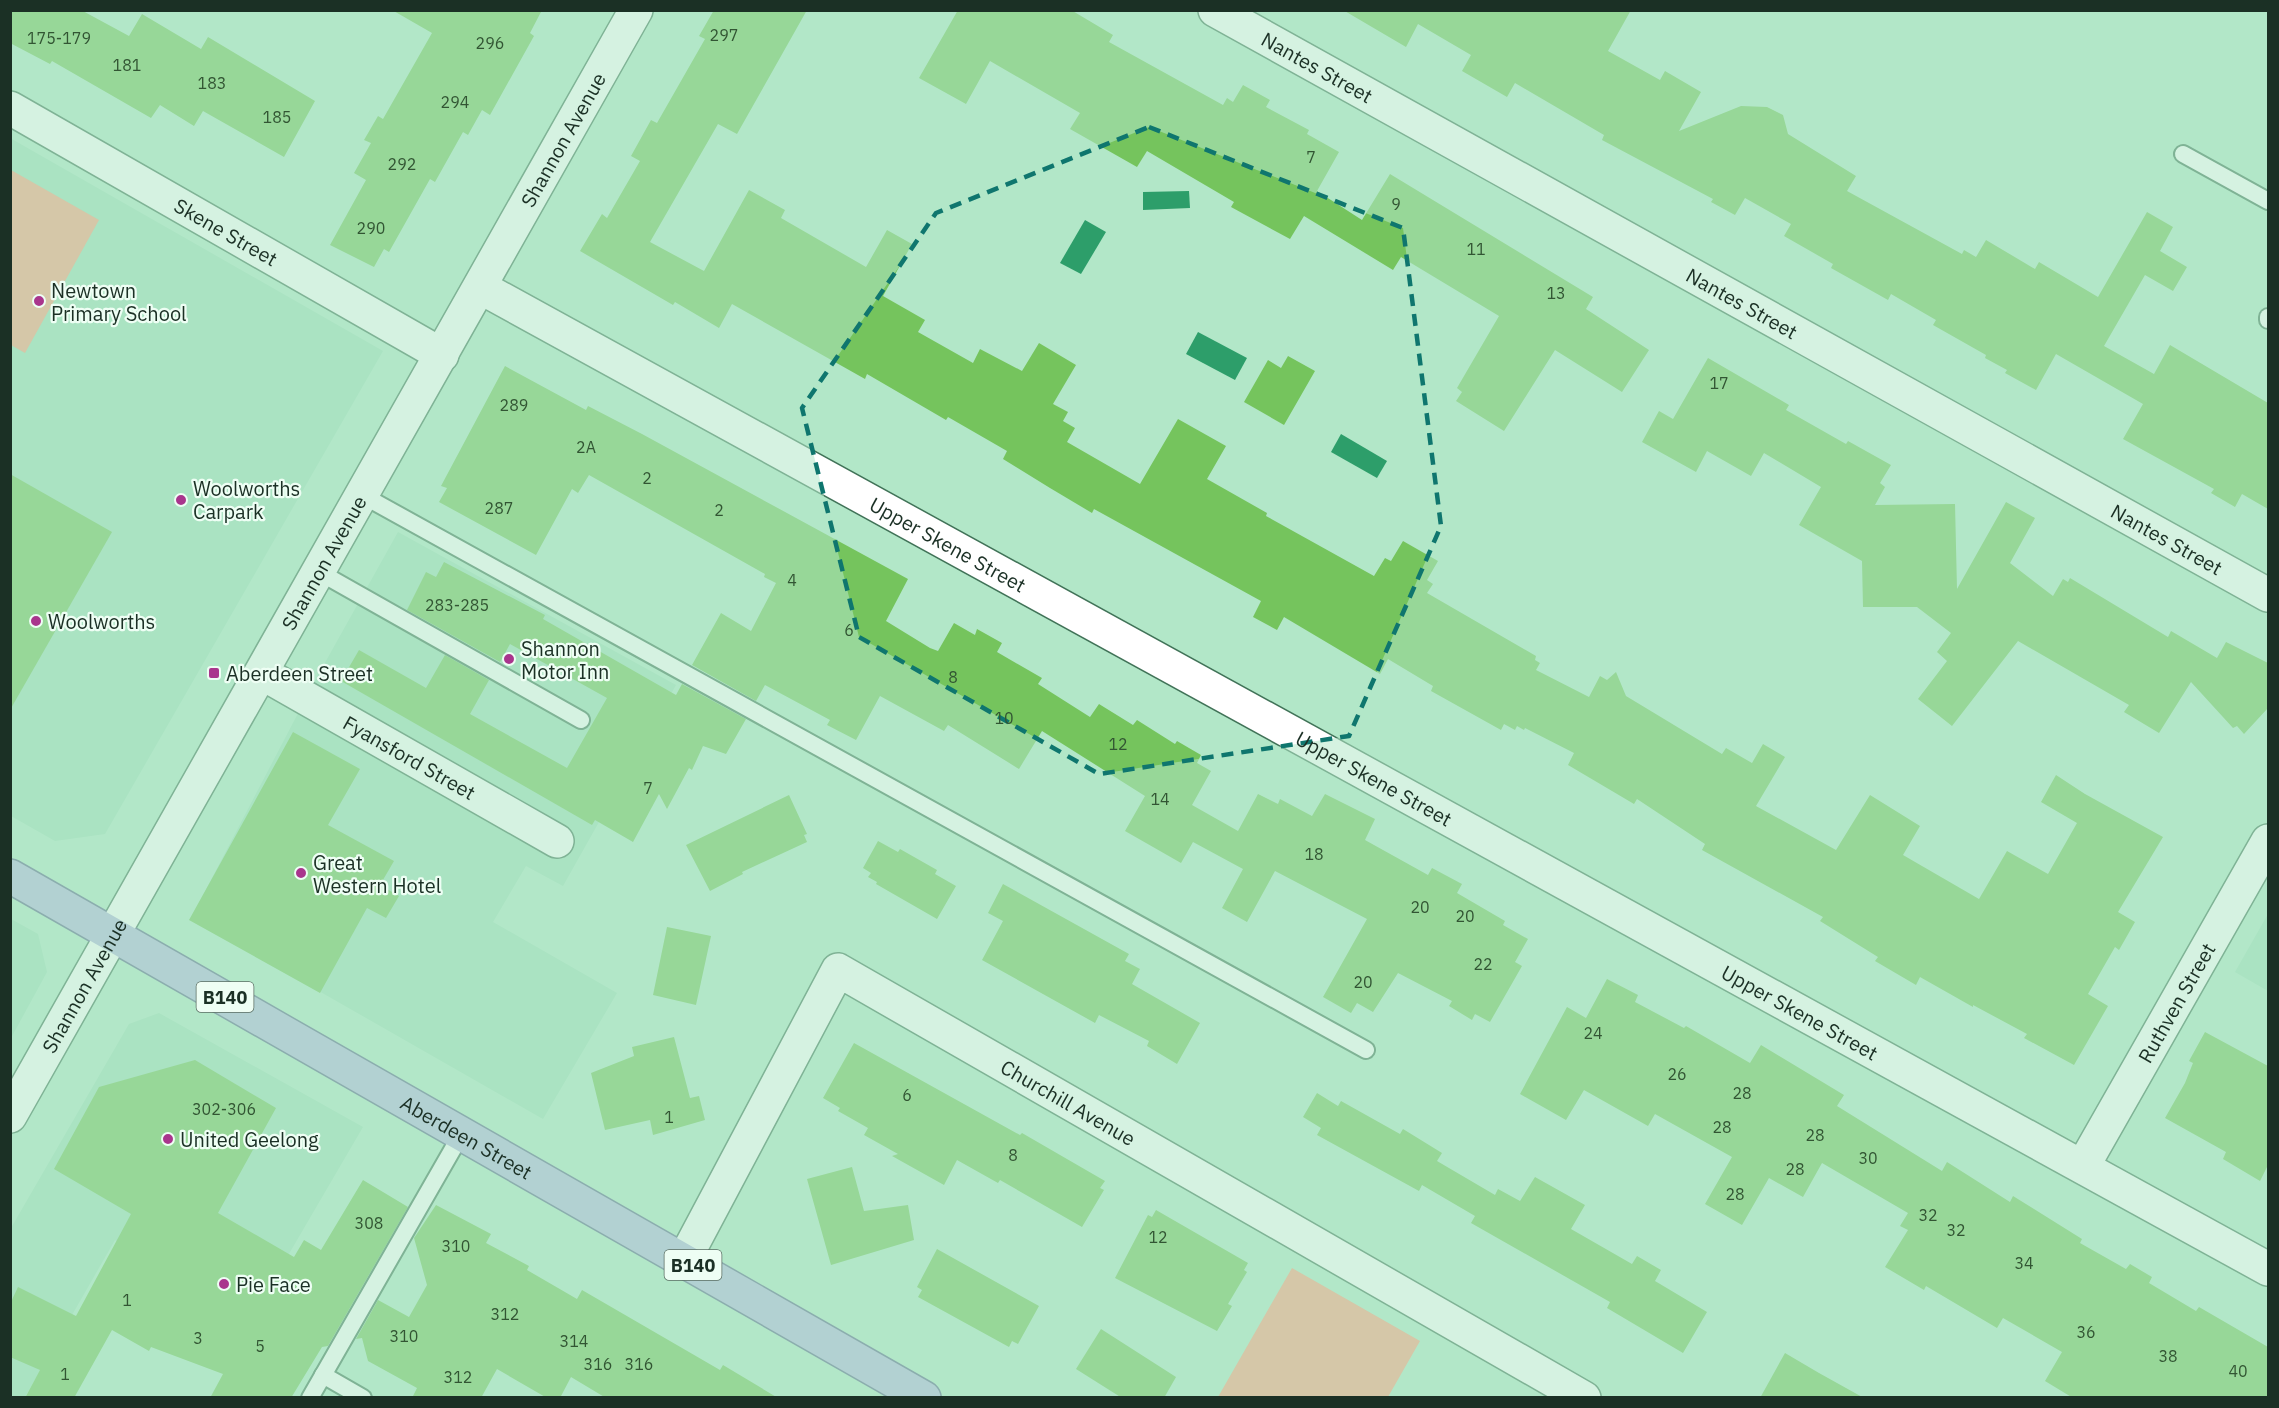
<svg xmlns="http://www.w3.org/2000/svg" width="2279" height="1408" font-family="'IBM Plex Sans',sans-serif">
  <style>
    .built { fill: #a0ddba }
    .green { fill: #fe9f80 }
    .water { fill: #2d9e6a }
    .building { fill: #75c45d }
    .lines { fill: none; stroke-linecap: round; stroke-linejoin: round }
    .service-casing { stroke: #417358; stroke-width: 20 }
    .minor-casing { stroke: #417358; stroke-width: 36 }
    .secondary-casing { stroke: #417358; stroke-width: 36 }
    .primary-casing { stroke: #5c688e; stroke-width: 36 }
    .service { stroke: #fff; stroke-width: 16 }
    .minor { stroke: #fff; stroke-width: 33 }
    .secondary { stroke: #fff; stroke-width: 33 }
    .primary { stroke: #b2b6dd; stroke-width: 33 }
    .marked { fill: none; stroke: #0f766e; stroke-width: 4.5; stroke-dasharray: 12 8; stroke-linejoin: round }
    .poi-dot { fill: #a9358d; stroke: #eefef4; stroke-width: 2 }
    .labels { text-anchor: middle; dominant-baseline: central; stroke-width: 4.5; stroke-linejoin: round; paint-order: stroke }
    .number-label { font-size: 16px; fill: #325533 }
    .shield { fill: #eefef4; stroke: #5a6e63; stroke-width: 1.5 }
    .shield-label { font-size: 18px; font-weight: bold; fill: #1b3025 }
    .street-label { font-size: 20px; fill: #1b3025; stroke: #eefef4 }
    .poi-label { font-size: 20px; fill: #1b3025; stroke: #eefef4; text-anchor: start }
  </style>
  <rect width="100%" height="100%" fill="#b2e7c8"/>
  <!-- built -->
  <g class="built">
    <polygon points="10,138 383,351 105,834 55,841 11,816"/>
    <polygon points="398,532 676,685 563,886 526,866 493,922 617,993 543,1119 191,918 317,677"/>
    <polygon points="2268,914 2268,991 2235,972"/>
    <polygon points="11,919 38,934 47,972 11,1038"/>
    <polygon points="159,1013 363,1127 251,1319 115,1240 25,1397 11,1398 11,1228 129,1024"/>
  </g>
  <!-- green -->
  <g class="green">
    <polygon points="11,170 99,220 25,353 11,345"/>
    <polygon points="1292,1268 1420,1341 1388,1397 1218,1397"/>
  </g>
  <!-- water -->
  <g class="water">
    <polygon points="1189,191 1190,208 1143,210 1143,192"/>
    <polygon points="1085,220 1106,232 1081,274 1060,263"/>
    <polygon points="1198,332 1247,358 1235,380 1186,354"/>
    <polygon points="1341,434 1387,461 1377,478 1331,452"/>
  </g>
  <!-- building -->
  <g class="building">
    <polygon points="10,10 81,10 129,36 142,14 201,49 208,37 315,101 284,157 203,111 194,126 160,105 151,118 52,61 50,64 10,43"/>
    <polygon points="392,10 542,10 530,33 534,36 490,115 482,110 468,135 463,132 435,182 430,179 389,252 384,249 374,267 330,245 366,180 354,173 371,143 364,140 378,116 383,119 432,33"/>
    <polygon points="714,10 807,10 737,134 718,124 650,242 704,271 749,190 785,210 781,218 866,267 887,230 912,244 883,296 925,320 918,332 973,363 980,349 1022,371 1039,343 1076,365 1053,404 1068,412 1063,421 1075,428 1067,442 1140,484 1178,419 1226,446 1207,479 1267,513 1266,516 1374,576 1385,558 1391,561 1403,541 1438,561 1427,580 1433,584 1427,593 1536,656 1535,660 1540,663 1536,670 1589,697 1600,676 1607,680 1616,672 1626,696 1722,754 1726,748 1752,763 1763,744 1785,757 1756,806 1836,850 1870,795 1920,826 1903,855 1979,899 2007,851 2048,874 2077,823 2041,802 2056,775 2085,794 2163,837 2118,912 2135,922 2119,950 2115,947 2088,994 2108,1006 2074,1065 2024,1038 2027,1034 1973,1005 1973,1007 1920,977 1916,985 1875,961 1878,957 1820,921 1823,917 1702,850 1705,844 1637,799 1634,804 1568,765 1574,753 1525,728 1524,730 1517,726 1515,730 1504,724 1501,730 1431,691 1433,686 1388,659 1380,674 1284,617 1277,630 1253,617 1261,601 1094,509 1092,513 1050,488 1003,459 1007,451 948,417 946,420 867,374 865,379 732,304 719,328 675,302 673,305 580,251 602,214 607,218 640,161 631,156 651,120 657,123 705,39 699,36"/>
    <polygon points="958,10 1071,10 1113,35 1109,42 1223,105 1227,98 1233,102 1243,85 1270,100 1266,107 1309,130 1307,134 1339,152 1317,191 1362,220 1390,174 1593,297 1586,309 1649,350 1622,392 1555,350 1504,431 1456,401 1462,392 1457,388 1499,316 1401,257 1393,270 1304,216 1290,239 1231,207 1234,202 1147,151 1137,167 1070,129 1080,113 990,61 966,104 919,78"/>
    <polygon points="1343,10 1631,10 1608,51 1660,80 1665,71 1701,92 1679,131 1741,106 1767,107 1783,115 1788,134 1856,176 1847,191 1962,254 1964,250 1976,257 1986,240 2035,269 2039,262 2098,297 2147,212 2173,227 2160,251 2187,267 2173,291 2145,275 2104,346 2154,374 2170,345 2268,403 2268,509 2242,494 2235,507 2211,493 2214,489 2123,439 2143,404 2056,354 2036,390 2005,373 2007,370 1985,358 1986,355 1933,325 1936,320 1891,294 1888,300 1831,268 1833,264 1784,236 1791,224 1745,198 1735,215 1711,202 1713,199 1602,140 1604,135 1515,83 1507,97 1462,71 1471,55 1418,24 1406,47"/>
    <polygon points="1288,356 1315,371 1284,425 1244,402 1268,360 1281,368"/>
    <polygon points="1708,358 1789,405 1786,410 1846,444 1848,441 1891,465 1880,483 1885,487 1875,505 1955,504 1957,589 2006,502 2035,518 2010,563 2053,596 2063,579 2068,582 2070,578 2168,637 2171,631 2217,658 2226,642 2268,663 2268,708 2244,734 2237,726 2233,728 2191,682 2159,733 2124,712 2129,705 2018,641 1952,726 1918,699 1947,661 1937,652 1951,633 1917,607 1863,607 1862,561 1799,525 1821,487 1764,453 1751,476 1707,451 1696,472 1642,442 1659,411 1673,419"/>
    <polygon points="505,366 586,410 588,406 642,434 908,579 886,621 930,648 938,651 954,623 975,635 977,629 1002,643 997,652 1042,678 1038,684 1090,717 1099,704 1133,725 1137,720 1175,744 1177,741 1201,755 1197,763 1211,771 1192,805 1238,831 1258,794 1278,804 1280,799 1312,816 1325,794 1375,819 1365,840 1428,875 1432,868 1462,884 1457,893 1505,921 1503,925 1528,939 1515,962 1522,966 1490,1022 1475,1014 1472,1020 1449,1006 1452,1001 1398,973 1373,1012 1357,1003 1351,1013 1323,997 1367,919 1275,871 1247,922 1222,908 1243,869 1193,842 1181,863 1125,831 1145,796 1042,731 1019,769 948,725 944,731 880,696 856,740 827,725 830,720 765,685 756,701 692,665 721,613 751,631 776,583 764,577 765,574 589,475 578,493 572,489 536,555 439,502 447,488 441,486"/>
    <polygon points="10,474 112,532 10,710"/>
    <polygon points="444,562 545,615 543,619 676,695 682,684 746,719 726,754 703,746 692,770 689,768 667,809 659,794 633,842 595,820 592,825 341,681 359,650 426,688 445,655 489,680 470,714 567,768 607,698 510,644 500,662 407,610 426,572 436,577"/>
    <polygon points="293,732 360,769 328,825 394,861 380,885 399,896 386,918 367,908 320,993 189,920"/>
    <polygon points="789,795 807,834 804,835 807,842 742,872 743,874 710,891 686,845"/>
    <polygon points="878,841 898,852 900,849 937,870 935,874 956,886 937,919 876,884 877,882 868,877 871,873 863,868"/>
    <polygon points="1003,884 1129,954 1125,961 1140,969 1132,984 1200,1023 1177,1064 1147,1046 1149,1041 1099,1015 1095,1023 982,960 1003,921 988,913"/>
    <polygon points="667,927 711,936 696,1005 653,995"/>
    <polygon points="1607,979 1638,995 1635,1002 1684,1028 1686,1026 1750,1063 1761,1045 1844,1095 1837,1106 1942,1171 1947,1162 2010,1202 2013,1196 2082,1239 2080,1243 2126,1269 2130,1264 2152,1277 2149,1283 2196,1311 2199,1307 2268,1347 2268,1398 2073,1398 2045,1381 2062,1352 2003,1318 1997,1328 1926,1286 1924,1290 1885,1267 1908,1230 1900,1226 1908,1213 1822,1163 1803,1197 1769,1178 1742,1225 1705,1204 1732,1157 1655,1114 1648,1126 1584,1090 1566,1120 1520,1094 1567,1007 1586,1018"/>
    <polygon points="2205,1032 2268,1066 2268,1165 2260,1181 2223,1159 2226,1152 2165,1118 2185,1083 2193,1063 2189,1061"/>
    <polygon points="674,1037 690,1098 699,1096 705,1120 653,1135 650,1120 605,1130 591,1073 634,1056 632,1047"/>
    <polygon points="854,1043 1020,1135 1022,1133 1105,1181 1100,1188 1104,1190 1082,1227 1000,1180 998,1183 957,1160 944,1185 892,1156 898,1154 864,1135 868,1128 838,1111 840,1108 823,1098"/>
    <polygon points="195,1060 276,1108 218,1213 294,1257 304,1240 321,1250 363,1180 408,1207 328,1346 322,1347 291,1398 210,1398 223,1374 151,1347 149,1351 112,1330 74,1398 25,1398 40,1370 10,1357 10,1304 18,1287 76,1316 131,1214 54,1169 99,1087"/>
    <polygon points="1317,1093 1338,1106 1341,1101 1400,1134 1403,1129 1442,1153 1437,1161 1495,1195 1498,1189 1520,1201 1535,1177 1585,1205 1571,1229 1632,1264 1637,1256 1661,1270 1655,1281 1707,1312 1683,1353 1607,1308 1610,1302 1471,1223 1475,1216 1422,1185 1419,1191 1317,1135 1321,1128 1303,1117"/>
    <polygon points="852,1167 864,1211 908,1205 914,1240 831,1265 807,1179"/>
    <polygon points="436,1205 491,1234 486,1243 529,1266 527,1270 577,1299 582,1290 720,1370 723,1365 778,1398 606,1398 571,1377 560,1398 547,1398 497,1369 481,1398 412,1398 417,1388 368,1361 362,1338 356,1339 378,1300 409,1317 427,1285 414,1238"/>
    <polygon points="1156,1210 1248,1263 1244,1270 1247,1272 1228,1304 1232,1306 1217,1331 1115,1278 1148,1215 1152,1217"/>
    <polygon points="937,1249 1039,1306 1018,1344 1012,1341 1009,1347 918,1297 922,1290 917,1287"/>
    <polygon points="1101,1329 1176,1377 1164,1398 1122,1398 1076,1369"/>
    <polygon points="1785,1353 1819,1373 1864,1398 1760,1398"/>
  </g>
  <g class="lines">
    <defs>
      <g id="service">
        <polyline points="2183,154 2268,201"/>
        <polyline points="2268,317 2268,320"/>
        <polyline points="362,495 1366,1050"/>
        <polyline points="319,572 581,720"/>
        <polyline points="323,1375 363,1398"/>
        <polyline points="310,1398 462,1133"/>
      </g>
      <g id="minor">
        <path id="s1" d="M1215 10 2268 595"/>
        <path id="s2" d="M10 108 442 355"/>
        <path id="s3" d="M480 287 2268 1269"/>
        <path id="s4" d="M262 673 557 841"/>
        <path id="s5" d="M2083 1166 2268 841"/>
        <path id="s6" d="M684 1260 838 970 1584 1398"/>
      </g>
      <g id="secondary">
        <path id="s7" d="M10 1116 636 10"/>
      </g>
      <g id="primary">
        <path id="s8" d="M10 876 924 1398"/>
      </g>
    </defs>
    <!-- service casing -->
    <use href="#service" class="service-casing"/>
    <!-- minor casing -->
    <use href="#minor" class="minor-casing"/>
    <!-- secondary casing -->
    <use href="#secondary" class="secondary-casing"/>
    <!-- primary casing -->
    <use href="#primary" class="primary-casing"/>
    <!-- service -->
    <use href="#service" class="service"/>
    <!-- minor -->
    <use href="#minor" class="minor"/>
    <!-- secondary -->
    <use href="#secondary" class="secondary"/>
    <!-- primary -->
    <use href="#primary" class="primary"/>
  </g>
  <!-- marked area -->
  <path d="M0 0H2279V1408H0ZM1149 127 1403 228 1441 526 1349 736 1099 774 859 637 802 408 936 213Z" fill="#b2e7c8" fill-opacity=".55" fill-rule="evenodd"/>
  <path class="marked" d="M1149 127 1403 228 1441 526 1349 736 1099 774 859 637 802 408 936 213Z"/>
  <!-- markers -->
  <g class="poi-dot">
    <circle cx="39" cy="301" r="6"/>
    <circle cx="181" cy="500" r="6"/>
    <circle cx="36" cy="621" r="6"/>
    <circle cx="509" cy="659" r="6"/>
    <rect x="208" y="667" width="12" height="12" rx="3"/>
    <circle cx="301" cy="873" r="6"/>
    <circle cx="168" cy="1139" r="6"/>
    <circle cx="224" cy="1284" r="6"/>
  </g>
  <g class="labels">
    <!-- number labels -->
    <g class="number-label">
      <text x="724" y="35">297</text>
      <text x="59" y="38">175-179</text>
      <text x="490" y="43">296</text>
      <text x="127" y="65">181</text>
      <text x="212" y="83">183</text>
      <text x="455" y="102">294</text>
      <text x="277" y="117">185</text>
      <text x="1311" y="157">7</text>
      <text x="402" y="164">292</text>
      <text x="1396" y="204">9</text>
      <text x="371" y="228">290</text>
      <text x="1476" y="249">11</text>
      <text x="1556" y="293">13</text>
      <text x="1719" y="383">17</text>
      <text x="514" y="405">289</text>
      <text x="586" y="447">2A</text>
      <text x="647" y="478">2</text>
      <text x="499" y="508">287</text>
      <text x="719" y="510">2</text>
      <text x="792" y="580">4</text>
      <text x="457" y="605">283-285</text>
      <text x="849" y="630">6</text>
      <text x="953" y="677">8</text>
      <text x="1004" y="718">10</text>
      <text x="1118" y="744">12</text>
      <text x="648" y="788">7</text>
      <text x="1160" y="799">14</text>
      <text x="1314" y="854">18</text>
      <text x="1420" y="907">20</text>
      <text x="1465" y="916">20</text>
      <text x="1483" y="964">22</text>
      <text x="1363" y="982">20</text>
      <text x="1593" y="1033">24</text>
      <text x="1677" y="1074">26</text>
      <text x="1742" y="1093">28</text>
      <text x="907" y="1095">6</text>
      <text x="224" y="1109">302-306</text>
      <text x="669" y="1117">1</text>
      <text x="1722" y="1127">28</text>
      <text x="1815" y="1135">28</text>
      <text x="1013" y="1155">8</text>
      <text x="1868" y="1158">30</text>
      <text x="1795" y="1169">28</text>
      <text x="1735" y="1194">28</text>
      <text x="1928" y="1215">32</text>
      <text x="369" y="1223">308</text>
      <text x="1956" y="1230">32</text>
      <text x="1158" y="1237">12</text>
      <text x="456" y="1246">310</text>
      <text x="2024" y="1263">34</text>
      <text x="127" y="1300">1</text>
      <text x="505" y="1314">312</text>
      <text x="2086" y="1332">36</text>
      <text x="404" y="1336">310</text>
      <text x="198" y="1338">3</text>
      <text x="574" y="1341">314</text>
      <text x="260" y="1346">5</text>
      <text x="2168" y="1356">38</text>
      <text x="598" y="1364">316</text>
      <text x="639" y="1364">316</text>
      <text x="2238" y="1371">40</text>
      <text x="65" y="1374">1</text>
      <text x="458" y="1377">312</text>
    </g>
    <!-- shield labels -->
    <g class="shield">
      <rect x="196.5" y="982" width="57" height="30" rx="4.5"/>
      <rect x="664.5" y="1250" width="57" height="30" rx="4.5"/>
    </g>
    <g class="shield-label">
      <text x="225" y="997">B140</text>
      <text x="693" y="1265">B140</text>
    </g>
    <!-- street labels -->
    <g class="street-label">
      <text stroke="none"><textPath href="#s1" startOffset="117">Nantes Street</textPath></text>
      <text stroke="none"><textPath href="#s7" startOffset="1122">Shannon Avenue</textPath></text>
      <text stroke="none"><textPath href="#s2" startOffset="249">Skene Street</textPath></text>
      <text stroke="none"><textPath href="#s1" startOffset="603">Nantes Street</textPath></text>
      <text stroke="none"><textPath href="#s1" startOffset="1089">Nantes Street</textPath></text>
      <text stroke="none"><textPath href="#s3" startOffset="534">Upper Skene Street</textPath></text>
      <text stroke="none"><textPath href="#s7" startOffset="636">Shannon Avenue</textPath></text>
      <text stroke="none"><textPath href="#s4" startOffset="170">Fyansford Street</textPath></text>
      <text stroke="none"><textPath href="#s3" startOffset="1020">Upper Skene Street</textPath></text>
      <text stroke="none"><textPath href="#s7" startOffset="150">Shannon Avenue</textPath></text>
      <text stroke="none"><textPath href="#s5" startOffset="188">Ruthven Street</textPath></text>
      <text stroke="none"><textPath href="#s3" startOffset="1506">Upper Skene Street</textPath></text>
      <text stroke="none"><textPath href="#s6" startOffset="594">Churchill Avenue</textPath></text>
      <text stroke="none"><textPath href="#s8" startOffset="526">Aberdeen Street</textPath></text>
    </g>
    <!-- poi labels -->
    <g class="poi-label">
      <text x="51" y="290">Newtown<tspan x="51" dy="23">Primary School</tspan></text>
      <text x="193" y="488">Woolworths<tspan x="193" dy="23">Carpark</tspan></text>
      <text x="48" y="621">Woolworths</text>
      <text x="521" y="648">Shannon<tspan x="521" dy="23">Motor Inn</tspan></text>
      <text x="226" y="673">Aberdeen Street</text>
      <text x="313" y="862">Great<tspan x="313" dy="23">Western Hotel</tspan></text>
      <text x="180" y="1139">United Geelong</text>
      <text x="236" y="1284">Pie Face</text>
    </g>
  </g>
  <!-- border -->
  <rect width="2279" height="1408" fill="none" stroke="#1b3025" stroke-width="24"/>
</svg>
